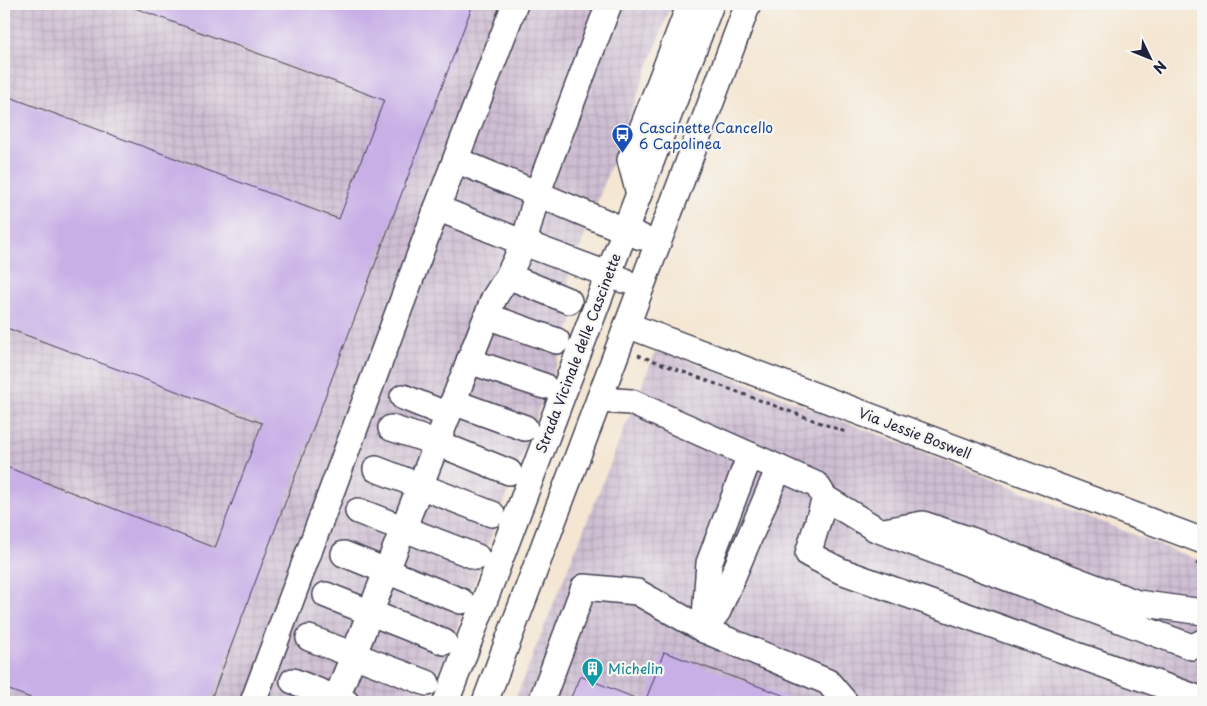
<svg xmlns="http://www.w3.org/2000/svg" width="1207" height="706" font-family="'Playpen Sans',sans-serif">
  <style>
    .industrial { fill: url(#industrial-grid) }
    .building { fill: #c8afe6 }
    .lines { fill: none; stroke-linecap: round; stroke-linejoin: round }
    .minor-casing { stroke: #423f52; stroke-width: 28 }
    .path { stroke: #423f52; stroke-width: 3; stroke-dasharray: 4 4; stroke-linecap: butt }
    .minor { stroke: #fff; stroke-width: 25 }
    .labels { text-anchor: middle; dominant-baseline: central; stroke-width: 4.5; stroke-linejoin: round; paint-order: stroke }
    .transit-label { font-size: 14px; fill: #164399; stroke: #f6f6f2; text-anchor: start }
    .street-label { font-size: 14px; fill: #22223b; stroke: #f6f6f2 }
    .culture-label { font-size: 14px; fill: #0d838f; stroke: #f6f6f2; text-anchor: start }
  </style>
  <defs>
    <pattern id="industrial-grid" width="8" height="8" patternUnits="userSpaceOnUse" patternTransform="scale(1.25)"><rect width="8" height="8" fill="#cebed2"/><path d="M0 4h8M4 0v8" fill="none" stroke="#b1a3b5"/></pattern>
  </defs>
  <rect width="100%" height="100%" fill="#f6f6f2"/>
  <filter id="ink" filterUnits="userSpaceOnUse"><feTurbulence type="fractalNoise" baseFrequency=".02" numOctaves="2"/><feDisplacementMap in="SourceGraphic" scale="10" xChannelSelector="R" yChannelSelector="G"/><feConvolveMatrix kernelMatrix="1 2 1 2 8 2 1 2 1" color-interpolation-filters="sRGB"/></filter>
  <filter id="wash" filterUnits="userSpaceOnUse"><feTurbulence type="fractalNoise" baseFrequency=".0096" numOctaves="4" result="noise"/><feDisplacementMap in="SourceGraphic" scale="20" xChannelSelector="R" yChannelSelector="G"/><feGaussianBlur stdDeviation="1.12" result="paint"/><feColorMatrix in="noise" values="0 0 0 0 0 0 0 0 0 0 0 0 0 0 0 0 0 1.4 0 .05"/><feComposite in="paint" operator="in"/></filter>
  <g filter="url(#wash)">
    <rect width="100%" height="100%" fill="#f4e6d2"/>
    <!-- industrial -->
    <g class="industrial">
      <polygon points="4,4 678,4 674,13 669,11 568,280 578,306 429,702 4,702"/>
      <polygon points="657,348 1203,562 1203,702 514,702"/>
    </g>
    <g id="blocks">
      <!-- building -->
      <g class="building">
        <polygon points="124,4 473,4 210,702 41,702 4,688 4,466 215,548 262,423 4,327 4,95 339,219 384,100"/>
        <polygon points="664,652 802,702 645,702"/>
        <polygon points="580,676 635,698 633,702 569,702"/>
      </g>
    </g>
  </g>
  <g filter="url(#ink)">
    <use href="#blocks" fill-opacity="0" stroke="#423f52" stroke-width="1"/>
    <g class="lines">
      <defs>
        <g id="minor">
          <polyline points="515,4 437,208 524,243 537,194 609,4"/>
          <polyline points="456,160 641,237"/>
          <polyline points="639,194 630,160 690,4"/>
          <polyline points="508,276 569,301"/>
          <polyline points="487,316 557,341"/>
          <polyline points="627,325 1203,541"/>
          <polyline points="469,361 544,386"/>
          <polyline points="403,397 448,415"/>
          <polyline points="599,400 631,402 817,485 825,498 808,554 841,571 1203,700"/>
          <polyline points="453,402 525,428"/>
          <polyline points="391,428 437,443 509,472"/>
          <polyline points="376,469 492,514"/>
          <polyline points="825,498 876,529 1192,647 1203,642"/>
          <polyline points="358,511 477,557"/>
          <polyline points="884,531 923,524 971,540 1137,603 1203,612"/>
          <polyline points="344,554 461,601"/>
          <polyline points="326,595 444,642"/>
          <polyline points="707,626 718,611 779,468"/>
          <polyline points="704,630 709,563 750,455"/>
          <polyline points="309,638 427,683"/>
          <polyline points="293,681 346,702"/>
          <polyline points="253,702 437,208"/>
          <polyline points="335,702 494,298 508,276 524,243 623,280"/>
          <polyline points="446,702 711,4"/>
          <polyline points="485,702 748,4"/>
          <polyline points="541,702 584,587 637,592 704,630 828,682 845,702"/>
        </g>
      </defs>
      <!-- minor casing -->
      <use href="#minor" class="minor-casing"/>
      <!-- path -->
      <g class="path">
        <polyline points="638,355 848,433"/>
        <polyline points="1196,563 1203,566"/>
      </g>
      <!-- minor -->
      <use href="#minor" class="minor"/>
    </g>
  </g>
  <!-- icons -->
  <defs>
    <symbol id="bus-pin" viewBox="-11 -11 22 30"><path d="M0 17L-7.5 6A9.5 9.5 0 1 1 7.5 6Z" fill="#1a4fb4" stroke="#f6f6f2"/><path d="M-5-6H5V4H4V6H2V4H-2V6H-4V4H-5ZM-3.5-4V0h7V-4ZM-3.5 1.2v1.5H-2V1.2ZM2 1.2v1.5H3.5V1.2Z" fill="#fff"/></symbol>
    <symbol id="building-pin" viewBox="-11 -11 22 30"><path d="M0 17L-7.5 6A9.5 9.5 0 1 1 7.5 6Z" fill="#0f9aa8" stroke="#f6f6f2"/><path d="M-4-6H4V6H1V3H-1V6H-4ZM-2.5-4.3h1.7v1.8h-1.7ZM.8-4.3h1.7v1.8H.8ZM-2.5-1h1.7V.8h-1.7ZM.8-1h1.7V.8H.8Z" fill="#fff"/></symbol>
  </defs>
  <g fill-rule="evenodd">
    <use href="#bus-pin" x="610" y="122" width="25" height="34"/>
    <use href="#building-pin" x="580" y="656" width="25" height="34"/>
  </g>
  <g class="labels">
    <!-- transit labels -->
    <g class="transit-label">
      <text x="639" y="127">Cascinette Cancello<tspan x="639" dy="16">6 Capolinea</tspan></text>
    </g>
    <!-- street labels -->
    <g class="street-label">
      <text transform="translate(578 353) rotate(-69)">Strada Vicinale delle Cascinette</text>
      <text transform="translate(915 433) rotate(21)">Via Jessie Boswell</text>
    </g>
    <!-- culture labels -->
    <g class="culture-label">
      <text x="608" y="668">Michelin</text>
    </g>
  </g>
  <!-- margin -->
  <rect width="1207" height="706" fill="none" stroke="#f6f6f2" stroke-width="20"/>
  <!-- north arrow -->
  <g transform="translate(1150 58) rotate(133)" stroke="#f6f6f2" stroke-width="4" paint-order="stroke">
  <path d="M0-4L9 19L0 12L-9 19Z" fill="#22223b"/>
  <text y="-8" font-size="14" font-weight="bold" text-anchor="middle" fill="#22223b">N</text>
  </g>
</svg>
